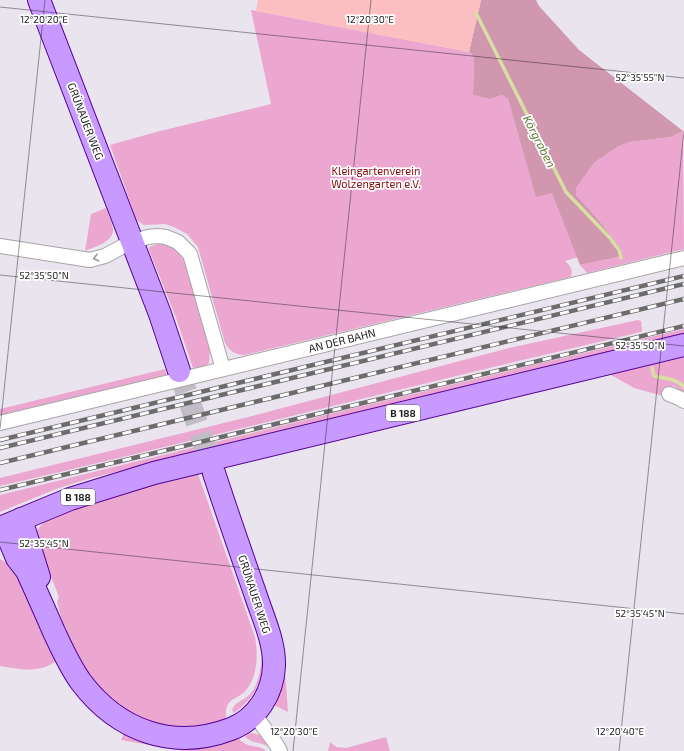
<svg xmlns="http://www.w3.org/2000/svg" width="684" height="751" font-family="'Exo 2',sans-serif">
  <style>
    .grass { fill: #eca7d1 }
    .forest { fill: #d097ae }
    .park { fill: #fbbfc1 }
    .lines { fill: none; stroke-linecap: round; stroke-linejoin: round }
    .stream { stroke: #d8dfa2; stroke-width: 3.5 }
    .primary-tunnel { stroke: #c1bcc5; stroke-width: 22; stroke-dasharray: 22 11; stroke-linecap: butt }
    .street-casing { stroke: #a5a5a5; stroke-width: 16 }
    .primary-casing { stroke: #550098; stroke-width: 24 }
    .street { stroke: #fff; stroke-width: 14 }
    .primary { stroke: #c899ff; stroke-width: 22 }
    .rail-casing { stroke: #6c6c6c; stroke-width: 4.5 }
    .rail { stroke: #fff; stroke-width: 3; stroke-dasharray: 9; stroke-linecap: butt }
    .oneway { stroke: #9a9a9a }
    .ticks { fill: none; stroke: #1e1e1e; stroke-width: 1; stroke-opacity: 0.45 }
    .labels { text-anchor: middle; dominant-baseline: central; stroke-width: 3.5; stroke-linejoin: round; paint-order: stroke }
    .shield { fill: #fff; stroke: #626262; stroke-width: 1 }
    .shield-label { font-size: 10px; font-weight: bold; fill: #1e1e1e }
    .street-label { font-size: 11px; fill: #1e1e1e; stroke: #fff }
    .park-label { font-size: 11px; fill: #81070b; stroke: #fff }
    .water-label { font-size: 12px; font-style: italic; fill: #5e7934; stroke: #fff }
    .ticks-label { font-size: 10px; text-anchor: middle; fill: #1e1e1e; stroke: #fff; stroke-width: 3.5; stroke-linejoin: round; paint-order: stroke }
  </style>
  <rect width="100%" height="100%" fill="#eae4ef"/>
  <!-- grass -->
  <g class="grass">
    <path d="M251 10 469 52 472 54 474 58 473 95 490 99 502 95 508 99 536 196 552 192 578 257 565 261C571 266 573 269 571 277L245 355C235 355 230 351 225 343L198 247 187 234 174 227 165 224 144 225 139 222 136 219 110 145 156 132 271 104Z"/>
    <polygon points="683,131 684,249 587,273 580,265 613,258 621,249 601,223 576,195 576,188 595,162 619,146 630,142 671,137"/>
    <path d="M106 208C108 214 112 222 113 229 114 242 94 247 85 251L91 214Z"/>
    <path d="M158 244C172 244 179 253 186 264L210 346 209 363 204 367 193 368 175 315 149 250V247Z"/>
    <path d="M638 320 641 321 642 330 641 332C427 382 214 436 0 486V478L248 417 509 348Z"/>
    <polygon points="684,329 684,335 91,478 56,489 0,512 0,495 333,413"/>
    <polygon points="684,353 684,393 673,386 667,389 663,396 634,388 606,372"/>
    <polygon points="165,369 167,375 0,415 0,409"/>
    <path d="M197 471 255 637C258 653 258 675 247 689 238 701 224 696 226 718L215 723 185 729 135 719 94 687 67 640 57 602 59 597 51 577 44 574C42 566 35 543 36 536 37 522 56 515 67 510Z"/>
    <path d="M0 559 10 565 18 573 56 661C39 674 19 669 0 666Z"/>
    <path d="M262 648C266 676 256 697 234 713L232 710C235 702 242 701 248 696 260 686 262 662 262 648Z"/>
    <polygon points="283,662 286,683 288,712 274,705 280,688"/>
    <path d="M126 729 210 746 238 738C249 750 257 743 266 751H184L121 740Z"/>
    <path d="M249 733C261 732 265 740 271 749 263 741 254 745 245 737Z"/>
    <polygon points="386,737 390,751 328,751 330,742 336,747 346,748"/>
  </g>
  <!-- forest -->
  <polygon class="forest" points="481,0 536,0 539,6 579,50 683,131 671,137 630,142 619,146 595,162 576,188 576,195 601,223 621,249 619,256 613,258 580,265 552,193 536,197 508,99 502,95 490,99 473,95 474,58 472,54 469,52"/>
  <!-- park -->
  <polygon class="park" points="258,0 481,0 469,52 256,11"/>
  <g class="lines">
    <!-- stream -->
    <g class="stream">
      <polyline points="476,13 566,192 610,238 619,250 621,258"/>
      <path d="M652 368 654 376C664 378 677 379 684 387"/>
    </g>
    <!-- primary-tunnel -->
    <polyline class="primary-tunnel" points="179,371 214,473"/>
    <defs>
      <g id="street">
        <polyline points="0,246 90,260 105,256 131,242 148,237 157,236 166,237 178,242 190,254 223,369"/>
        <polyline points="669,394 679,398 684,401"/>
        <polyline points="0,423 684,258"/>
        <polyline points="254,714 276,744 280,751"/>
      </g>
      <g id="primary">
        <polyline points="39,0 160,314 179,371"/>
        <polyline points="21,519 39,577"/>
        <path d="M4 527 17 558 27 571C36 591 45 611 54 632 62 649 70 667 81 682 118 731 173 751 231 729 257 719 273 693 274 666 275 642 262 615 255 593 241 553 227 513 214 473"/>
        <polyline points="0,528 70,499 154,473 684,345"/>
      </g>
    </defs>
    <!-- street casing -->
    <use href="#street" class="street-casing"/>
    <!-- primary casing -->
    <use href="#primary" class="primary-casing"/>
    <!-- street -->
    <use href="#street" class="street"/>
    <!-- primary -->
    <use href="#primary" class="primary"/>
    <defs>
      <g id="rail">
        <polyline points="0,440 684,276"/>
        <polyline points="0,448 684,284"/>
        <polyline points="0,463 684,299"/>
        <polyline points="0,490 684,326"/>
      </g>
    </defs>
    <!-- rail casing -->
    <use href="#rail" class="rail-casing"/>
    <!-- rail -->
    <use href="#rail" class="rail"/>
  </g>
  <!-- one-way arrows -->
  <defs><path id="oneway-chevron" d="M-2-3.5L2.5 0L-2 3.5" fill="none" stroke-width="1.6" stroke-linecap="round" stroke-linejoin="round"/></defs>
  <use class="oneway" href="#oneway-chevron" transform="translate(96 258) rotate(167)"/>
  <!-- ticks -->
  <path class="ticks" d="M0 7 684 78M0 275 684 346M0 429 45 0M0 542 684 614M293 751 371 0M619 751 684 131"/>
  <g class="labels">
    <!-- shield labels -->
    <g class="shield">
      <rect x="386" y="405" width="34" height="16" rx="3"/>
      <rect x="61" y="489" width="34" height="16" rx="3"/>
    </g>
    <g class="shield-label">
      <text x="403" y="413">B 188</text>
      <text x="78" y="497">B 188</text>
    </g>
    <!-- street labels -->
    <g class="street-label">
      <text transform="translate(86 121) rotate(69)">GRÜNAUER WEG</text>
      <text transform="translate(342 340) rotate(-14)">AN DER BAHN</text>
      <text transform="translate(255 594) rotate(72)">GRÜNAUER WEG</text>
    </g>
    <!-- park labels -->
    <g class="park-label">
      <text x="376" y="170">Kleingartenverein<tspan x="376" dy="13">Wolzengarten e.V.</tspan></text>
    </g>
    <!-- water labels -->
    <g class="water-label">
      <text transform="translate(540 141) rotate(63)">Körgraben</text>
    </g>
  </g>
  <g class="ticks-label">
    <text x="44" y="23">12°20'20"E</text>
    <text x="370" y="23">12°20'30"E</text>
    <text x="640" y="81">52°35'55"N</text>
    <text x="44" y="279">52°35'50"N</text>
    <text x="640" y="349">52°35'50"N</text>
    <text x="44" y="547">52°35'45"N</text>
    <text x="640" y="617">52°35'45"N</text>
    <text x="294" y="735">12°20'30"E</text>
    <text x="620" y="735">12°20'40"E</text>
  </g>
</svg>
